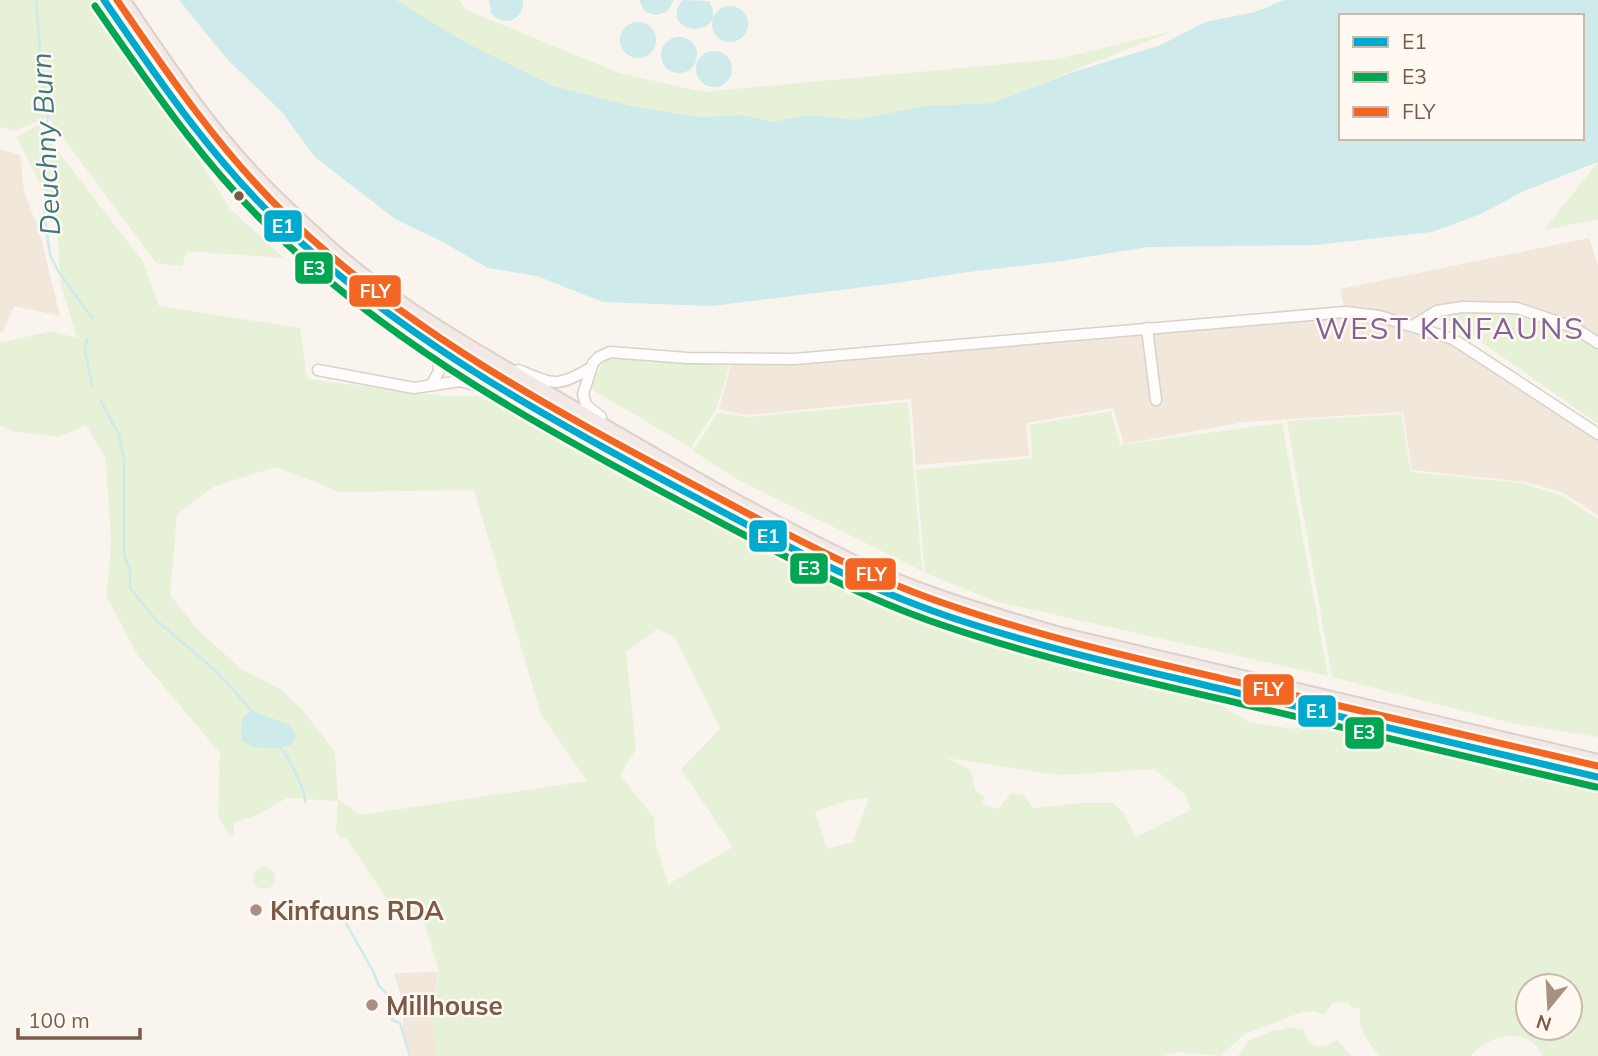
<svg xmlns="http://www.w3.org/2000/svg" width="1598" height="1056" font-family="Mulish,sans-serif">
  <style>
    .residential { fill: #f2e7db }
    .green { fill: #e6f1d7; fill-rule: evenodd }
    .water { fill: #ceeaeb; fill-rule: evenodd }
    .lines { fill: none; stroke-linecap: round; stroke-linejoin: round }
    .stream { stroke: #ceeaeb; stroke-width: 2.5 }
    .minor-casing { stroke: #d9d1cc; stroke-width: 13 }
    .highway-casing { stroke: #dbd0ca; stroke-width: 18 }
    .minor { stroke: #fefdfc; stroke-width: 10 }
    .highway { stroke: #f2e9e6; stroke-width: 14 }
    .bus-1-casing { stroke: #fff9f1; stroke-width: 12 }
    .bus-2-casing { stroke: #fff9f1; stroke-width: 12 }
    .bus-3-casing { stroke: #fff9f1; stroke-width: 12 }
    .bus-1 { stroke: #00a9ce; stroke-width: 7 }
    .bus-2 { stroke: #00a651; stroke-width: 7 }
    .bus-3 { stroke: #f26522; stroke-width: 7 }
    .bus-dot { fill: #7c5a4a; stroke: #fff9f1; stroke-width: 2.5 }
    .poi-dot { fill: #a89083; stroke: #fff9f1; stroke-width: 2.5 }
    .labels { text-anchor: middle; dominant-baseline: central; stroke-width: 5; stroke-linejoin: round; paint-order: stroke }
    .poi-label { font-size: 26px; font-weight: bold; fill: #7c5a4a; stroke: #fff9f1; text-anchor: start }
    .water-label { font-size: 28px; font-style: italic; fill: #3b7882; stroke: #fff9f1 }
    .quarter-label { font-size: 30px; letter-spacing: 2px; fill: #846297; stroke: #fff9f1 }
    .line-badge { stroke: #fff9f1; stroke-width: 2.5 }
    .badge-label { font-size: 19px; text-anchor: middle; font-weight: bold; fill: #fff }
  </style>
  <rect width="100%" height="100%" fill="#f9f4ee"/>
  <!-- residential -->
  <g class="residential">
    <polygon points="0,149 20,155 24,191 40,234 60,316 14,306 3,331 0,332"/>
    <polygon points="1589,238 1598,265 1598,343 1573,327 1462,307 1415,325 1453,339 1598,434 1598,515 1562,492 1527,482 1412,470 1403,412 1244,422 1124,444 1113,408 1026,423 1029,456 916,465 911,399 746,415 719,409 733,358 794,359 1345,311 1340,289"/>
    <polygon points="438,972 432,1019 437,1056 411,1056 403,1029 403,1004 394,973"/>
  </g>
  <!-- green -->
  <g class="green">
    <polygon points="0,0 97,0 230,209 284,258 187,251 182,266 156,263 48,117 14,131 0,127"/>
    <polygon points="372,0 459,0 466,10 619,73 703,92 1058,59 1173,31 992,103 925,106 861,123 808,115 772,122 743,115 699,117 635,107 570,100"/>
    <path d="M38 125 143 262 159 306 300 328 307 379 444 396H484L661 498 853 591 1016 652 1207 696 1249 722 1293 729 1327 720 1598 793V1056H1543C1529 1026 1489 1033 1471 1056H1379C1369 1041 1355 1028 1361 1007L1353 1008 1348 1003 1333 1002 1325 1015 1313 1011 1302 1012 1244 1034 1221 1056 1179 1052 1162 1056H437L432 1019 439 970 423 920 387 899 346 838H341L336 831 338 801 287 798 255 816 234 822V834L230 836 218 817 220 753 138 656 107 597 111 541 106 459 86 425 59 437 12 431 0 425V343L51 331 77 338 60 281 57 219 17 137ZM276 467 340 492 474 490 541 714 587 781 361 815 338 800 335 752 301 708 280 689 241 669 198 630 170 595 177 514 213 487ZM657 629 675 637 720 729 681 769 733 847 672 882 669 886 655 841 654 818 620 775 636 749 626 652ZM946 758 1060 775 1154 769 1185 794 1191 810 1136 837 1124 813 1113 803H1082L1033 808 1023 795 1011 793 999 809 982 804 984 797 975 790 971 770ZM869 798 853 842 827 849 815 811 851 800ZM1528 986H1570V1028H1528Z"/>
    <polygon points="1598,162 1598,219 1544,230"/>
    <path d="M1490 309C1532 314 1563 326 1598 350V424L1453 322 1435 320 1437 315Z"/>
    <polygon points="607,357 703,363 731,361 716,409 691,448 588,387"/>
    <polygon points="908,402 922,571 739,480 693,451 718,413 749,417"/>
    <polygon points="1111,411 1120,445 1282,423 1328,676 998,602 925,573 916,470 1032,458 1030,425"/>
    <polygon points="1401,414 1411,472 1522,483 1562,496 1598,519 1598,737 1507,722 1332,677 1287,421"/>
    <circle cx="264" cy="878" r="11"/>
    <path d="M1287 1027 1303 1029 1309 1043C1321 1048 1326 1047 1337 1040L1352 1056H1238L1248 1041 1276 1030H1283Z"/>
  </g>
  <!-- water -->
  <g class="water">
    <path d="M179 0H396L466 43 553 86 635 107 699 117 743 115 772 122 808 115 856 120 925 106 992 103 1070 73 1161 45 1205 22 1255 12 1284 0H1598V162L1524 191 1481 214 1432 232 1316 245 1148 247 1062 261 968 272 896 283 712 306 603 302 537 276 488 268 441 241 395 219 315 157 281 111 227 59ZM1341 16H1582V138H1341Z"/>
    <path d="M489 0H523C524 20 504 28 491 13Z"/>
    <polygon points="639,0 674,0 667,12 656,15 645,12"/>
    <path d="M682 0 709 1C731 40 656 36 682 0Z"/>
    <circle cx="730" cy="24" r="18"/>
    <circle cx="638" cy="40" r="18"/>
    <circle cx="679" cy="55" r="18"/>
    <circle cx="714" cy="69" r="18"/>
    <path d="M252 711 290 725 296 736 291 745C275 750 254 750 241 740L242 718Z"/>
  </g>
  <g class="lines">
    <!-- stream -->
    <g class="stream">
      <polyline points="36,0 44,100 48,117 45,132 47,190 44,212 50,255 58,271 92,318"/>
      <polyline points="87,339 85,350 92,385"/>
      <polyline points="101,401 119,435 124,460 124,555 130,570 130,588 156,620 217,672 254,713"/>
      <path d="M281 748C289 759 306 790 305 802"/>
      <polyline points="339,911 373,971 379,986 387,994 392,1020 400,1023 410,1056"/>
    </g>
    <defs>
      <g id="minor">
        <polyline points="1414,325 1437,311 1462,307 1517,308 1573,327 1598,343"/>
        <polyline points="1147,328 1156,400"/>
        <polyline points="318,370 414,388 460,381 478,386 509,401"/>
        <path d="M518 370C553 384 556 388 589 369"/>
        <polyline points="432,384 439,371 438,349"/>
        <polyline points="601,417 586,405 583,394 593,363 599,357 610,352 687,358 794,359 1345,312 1379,316 1453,339 1598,434"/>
      </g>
      <g id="highway">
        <path d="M104 0C165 89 227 180 310 251 419 345 544 418 672 485 748 525 824 567 905 600 954 620 1006 634 1056 650L1598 777"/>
        <path d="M122 0C161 57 199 116 246 167 267 191 292 214 316 236 387 303 472 349 555 398 653 455 752 514 854 563 919 594 989 614 1056 634L1598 762"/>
      </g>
    </defs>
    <!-- minor casing -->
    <use href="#minor" class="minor-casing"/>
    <!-- highway casing -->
    <use href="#highway" class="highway-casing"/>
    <!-- minor -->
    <use href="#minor" class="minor"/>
    <!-- highway -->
    <use href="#highway" class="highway"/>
    <defs>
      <path id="bus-1" d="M104 0C158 79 212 159 282 225 402 339 550 420 695 497 777 541 859 586 947 616 1044 649 1143 670 1242 694 1361 721 1479 749 1598 777"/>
      <path id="bus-2" d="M95 6C150 85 204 166 274 232 394 347 543 429 689 506 771 549 854 595 942 625 1039 658 1138 680 1238 703 1357 731 1476 759 1596 787"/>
      <path id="bus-3" d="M117 0C169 76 221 152 287 216 405 330 553 410 696 486 777 529 859 574 946 604 1041 637 1139 659 1237 682 1357 710 1478 738 1598 766"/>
    </defs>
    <!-- bus-1 casing -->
    <use href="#bus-1" class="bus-1-casing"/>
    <!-- bus-2 casing -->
    <use href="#bus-2" class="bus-2-casing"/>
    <!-- bus-3 casing -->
    <use href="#bus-3" class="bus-3-casing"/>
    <!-- bus-1 -->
    <use href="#bus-1" class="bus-1"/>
    <!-- bus-2 -->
    <use href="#bus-2" class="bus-2"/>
    <!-- bus-3 -->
    <use href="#bus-3" class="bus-3"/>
  </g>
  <!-- markers -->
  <circle class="bus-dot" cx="239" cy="196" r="6"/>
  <g class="poi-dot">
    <circle cx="256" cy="910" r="7"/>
    <circle cx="372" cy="1005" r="7"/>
  </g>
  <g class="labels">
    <!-- poi labels -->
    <g class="poi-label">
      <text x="270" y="910">Kinfauns RDA</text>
      <text x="386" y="1005">Millhouse</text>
    </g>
    <!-- water labels -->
    <g class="water-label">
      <text transform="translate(45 144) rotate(-93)">Deuchny Burn</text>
    </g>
    <!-- quarter labels -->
    <g class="quarter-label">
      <text x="1450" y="328">WEST KINFAUNS</text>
    </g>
  </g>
  <g class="line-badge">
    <rect x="263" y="209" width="40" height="34" rx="7" fill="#00a9ce"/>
    <rect x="294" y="251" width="40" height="34" rx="7" fill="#00a651"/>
    <rect x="348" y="274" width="54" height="34" rx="7" fill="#f26522"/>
    <rect x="748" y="519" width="40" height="34" rx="7" fill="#00a9ce"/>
    <rect x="789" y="552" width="40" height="33" rx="7" fill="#00a651"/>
    <rect x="844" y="557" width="53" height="34" rx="7" fill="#f26522"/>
    <rect x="1242" y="673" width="53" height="33" rx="7" fill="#f26522"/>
    <rect x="1297" y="694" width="40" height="34" rx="7" fill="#00a9ce"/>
    <rect x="1344" y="716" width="41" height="34" rx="7" fill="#00a651"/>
  </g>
  <g class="badge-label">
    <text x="283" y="233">E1</text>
    <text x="314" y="275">E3</text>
    <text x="375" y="298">FLY</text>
    <text x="768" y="543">E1</text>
    <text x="809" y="575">E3</text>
    <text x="871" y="581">FLY</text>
    <text x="1268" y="696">FLY</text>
    <text x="1317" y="718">E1</text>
    <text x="1364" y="739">E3</text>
  </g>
  <!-- legend -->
  <rect x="1339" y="14" width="245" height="126" fill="#fff9f1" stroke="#cbb9ae" stroke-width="2"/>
  <rect x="1353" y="37" width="35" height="10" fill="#00a9ce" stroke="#cbb9ae" stroke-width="2"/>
  <text x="1402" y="49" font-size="21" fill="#7c5a4a">E1</text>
  <rect x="1353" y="72" width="35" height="10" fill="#00a651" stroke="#cbb9ae" stroke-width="2"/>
  <text x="1402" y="84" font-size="21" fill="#7c5a4a">E3</text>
  <rect x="1353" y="107" width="35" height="10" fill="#f26522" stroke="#cbb9ae" stroke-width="2"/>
  <text x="1402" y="119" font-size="21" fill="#7c5a4a">FLY</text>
  <!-- north arrow -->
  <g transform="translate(1549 1007) rotate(198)"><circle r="33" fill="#fff9f1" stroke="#cbb9ae" stroke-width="2"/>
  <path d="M0-5L12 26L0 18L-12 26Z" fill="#a89083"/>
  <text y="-10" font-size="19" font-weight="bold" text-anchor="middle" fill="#7c5a4a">N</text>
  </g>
  <!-- scale -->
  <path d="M18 1028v10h122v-10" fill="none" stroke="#7c5a4a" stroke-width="3.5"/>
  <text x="28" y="1028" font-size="21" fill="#7c5a4a" stroke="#fff9f1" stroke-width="5" paint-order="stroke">100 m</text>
</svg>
